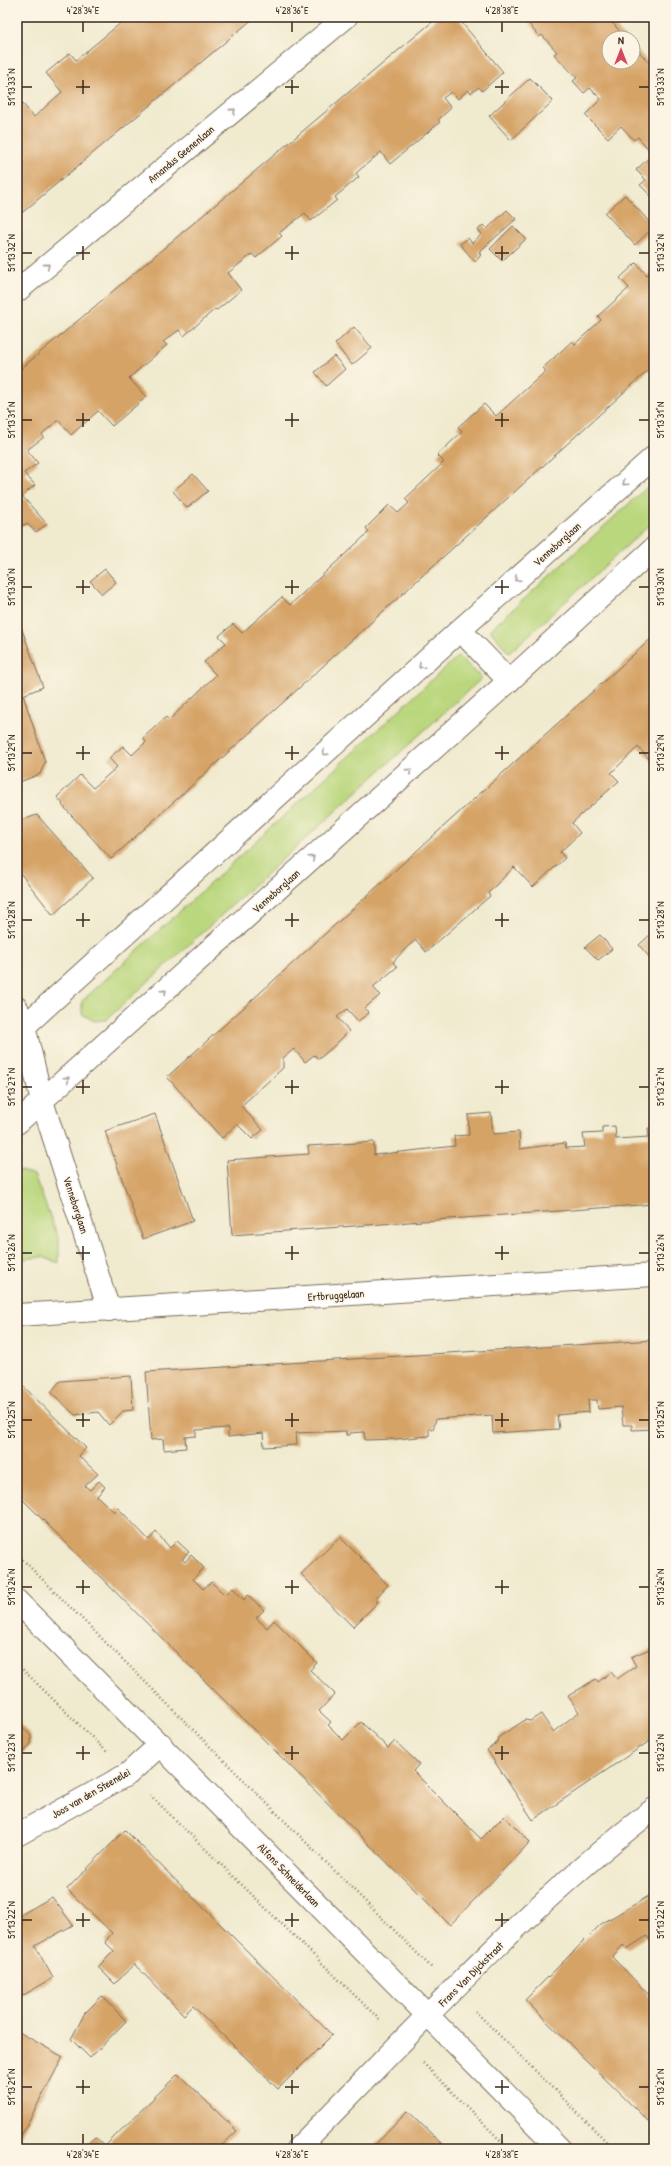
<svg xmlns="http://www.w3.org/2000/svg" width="671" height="2166" font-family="'Patrick Hand',sans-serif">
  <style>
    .green { fill: #bad77d; stroke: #7a804e }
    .building { fill: #d5a366 }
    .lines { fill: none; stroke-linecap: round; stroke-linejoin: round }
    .street-casing { stroke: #7a6d5c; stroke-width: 24 }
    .path { stroke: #7a6d5c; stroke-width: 2.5; stroke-dasharray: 1 3; stroke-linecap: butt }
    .street { stroke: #fff; stroke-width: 22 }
    .oneway { stroke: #a79f9a }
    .ticks { fill: none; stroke: #3b2a1e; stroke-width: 1.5 }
    .labels { text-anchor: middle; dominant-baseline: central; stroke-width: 3; stroke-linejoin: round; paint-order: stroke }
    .street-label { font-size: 11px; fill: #3b2a1e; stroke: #fcf5e5 }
    .neatline { fill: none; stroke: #3b2a1e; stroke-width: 1.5 }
    .ticks-label { font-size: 10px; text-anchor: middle; fill: #3b2a1e }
  </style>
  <rect width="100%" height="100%" fill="#fcf5e5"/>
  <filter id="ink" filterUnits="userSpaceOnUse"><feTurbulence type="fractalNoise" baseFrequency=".025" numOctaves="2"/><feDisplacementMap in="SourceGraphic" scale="8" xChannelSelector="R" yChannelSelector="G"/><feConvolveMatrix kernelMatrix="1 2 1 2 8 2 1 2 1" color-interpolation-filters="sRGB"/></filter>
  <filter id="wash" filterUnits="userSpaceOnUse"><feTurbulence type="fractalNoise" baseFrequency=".012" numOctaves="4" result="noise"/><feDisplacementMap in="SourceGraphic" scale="16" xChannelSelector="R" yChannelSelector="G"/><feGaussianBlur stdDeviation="0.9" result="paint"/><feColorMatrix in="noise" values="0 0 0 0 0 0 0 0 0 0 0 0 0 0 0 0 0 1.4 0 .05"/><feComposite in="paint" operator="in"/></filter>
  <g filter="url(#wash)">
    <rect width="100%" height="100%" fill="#f0eacf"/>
    <!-- green -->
    <g class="green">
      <polygon points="654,481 654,521 509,653 490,630"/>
      <polygon points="458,656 482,678 106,1020 94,1021 82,1014 82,1001"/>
      <polygon points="17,1170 34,1175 59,1239 59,1263 42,1257 17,1260"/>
    </g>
    <g id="blocks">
      <!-- building -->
      <g class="building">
        <polygon points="128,17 132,17 137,23 144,17 255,17 17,217 17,107 22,103 34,117 62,92 46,73 70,53 76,60"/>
        <polygon points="438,17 457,17 503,72 482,91 479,87 471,93 468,90 458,99 451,92 443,98 451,108 438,120 440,122 390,164 381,152 356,173 359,177 335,197 337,200 311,221 305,213 279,233 282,236 256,258 252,254 228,273 241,290 217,310 215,309 184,336 179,330 163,342 167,345 129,378 146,397 112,426 98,411 71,435 58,420 42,434 44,437 27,450 38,463 24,473 35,485 22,496 47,524 36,532 27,524 17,527 17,372"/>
        <polygon points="524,17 607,17 626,38 609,38 609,62 633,62 633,45 654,68 654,199 640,185 646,180 636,170 653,154 638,137 634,140 621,126 608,138 585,115 601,99 590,88 584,93 573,81 577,78 554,54 557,52 542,35 539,37"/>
        <polygon points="530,78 553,101 511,140 489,116"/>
        <polygon points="625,195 654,227 635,245 605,213"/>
        <polygon points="507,210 516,219 479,252 481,255 475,262 460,244 468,238 472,243 482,234 478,230 483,225 487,229"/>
        <polygon points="513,226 526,239 502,261 490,249"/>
        <polygon points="636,263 647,275 654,270 654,365 111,859 62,805 63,804 57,797 80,775 93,788 117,767 109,758 123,746 132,755 146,742 143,738 166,717 169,720 216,675 204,662 226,643 219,636 233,624 242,633 282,597 290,605 369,532 366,528 389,505 398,513 409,503 405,499 444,462 437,455 462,432 458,427 484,404 496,416 546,371 543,368 572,341 575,344 601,320 598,316 629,288 620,278"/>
        <polygon points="354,327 372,348 352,365 335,344"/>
        <polygon points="334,356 345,369 326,386 315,372"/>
        <polygon points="193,474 208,491 187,508 173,491"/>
        <polygon points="105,569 116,582 102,594 90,581"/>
        <polygon points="21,627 43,687 23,695 45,762 40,774 17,783 17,628"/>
        <polygon points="654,636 654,761 652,762 638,747 611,773 619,781 572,823 580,833 560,852 565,858 533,887 514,867 488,893 490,896 426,952 416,940 407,947 393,962 397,967 373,987 380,995 365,1008 369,1013 358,1021 347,1009 337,1017 349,1031 336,1044 319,1059 314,1055 305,1062 294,1049 283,1058 283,1068 241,1106 263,1130 252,1139 237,1124 222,1138 167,1077"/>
        <polygon points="37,815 93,878 53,915 17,869 17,822"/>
        <polygon points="652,933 654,955 650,958 639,945"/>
        <polygon points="600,935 612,949 598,960 585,947"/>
        <polygon points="491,1113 493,1134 519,1132 520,1149 565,1143 566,1148 585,1147 583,1134 602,1133 602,1127 615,1126 616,1139 649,1137 648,1128 654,1128 654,1204 232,1235 227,1160 309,1154 308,1146 374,1142 374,1155 455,1146 454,1136 469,1135 468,1115"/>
        <polygon points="155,1114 193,1221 143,1239 105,1131"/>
        <polygon points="654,1340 654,1429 632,1430 632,1425 623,1425 621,1407 598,1409 597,1400 588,1400 589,1412 557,1415 559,1429 493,1433 492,1415 436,1419 433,1430 429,1428 429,1436 396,1439 365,1440 364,1432 350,1433 350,1435 346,1435 346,1431 296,1433 297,1445 264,1447 263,1433 228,1437 228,1428 196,1430 196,1436 185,1437 186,1448 164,1450 163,1439 151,1440 146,1372"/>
        <polygon points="131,1376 133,1410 123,1411 109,1425 98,1412 75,1415 51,1392 60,1381"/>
        <polygon points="18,1381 86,1448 79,1456 98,1474 85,1486 90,1490 99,1481 105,1487 97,1496 114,1512 118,1508 149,1540 156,1532 170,1548 177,1541 189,1552 182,1559 185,1562 191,1555 204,1568 193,1579 203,1589 211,1582 225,1595 233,1588 244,1600 248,1595 264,1610 256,1618 267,1628 274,1620 317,1663 310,1670 335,1694 319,1711 331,1722 328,1725 343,1740 361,1722 388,1748 395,1741 419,1764 413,1771 481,1839 504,1816 530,1842 450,1925 17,1494"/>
        <polygon points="340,1537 388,1585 375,1599 378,1602 353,1627 301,1574"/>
        <polygon points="654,1647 654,1738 533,1820 487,1750 498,1742 499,1737 525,1720 530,1721 541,1714 553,1732 579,1712 568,1696 596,1679 598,1682 611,1672 617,1679 636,1666 631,1657"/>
        <polygon points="17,1721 31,1736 31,1744 17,1759"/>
        <polygon points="125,1830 332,2035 278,2089 193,2006 184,2015 134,1964 115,1984 98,1967 114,1951 105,1942 112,1933 67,1889"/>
        <polygon points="654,1893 654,1947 647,1936 627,1949 623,1945 612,1957 654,2000 654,2127 525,2000 601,1924"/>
        <polygon points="52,1897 73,1925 35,1946 53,1978 22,1996 17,1988 17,1917"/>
        <polygon points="102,1996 126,2021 90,2058 71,2039 85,2013"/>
        <polygon points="17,2031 63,2057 17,2143"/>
        <polygon points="178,2074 237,2131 218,2149 92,2149 87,2144 95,2137 105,2146"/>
        <polygon points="408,2111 447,2149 371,2149"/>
      </g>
    </g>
  </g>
  <g filter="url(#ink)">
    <use href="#blocks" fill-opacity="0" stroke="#7a6d5c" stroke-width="1"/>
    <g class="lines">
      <defs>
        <g id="street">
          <polyline points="17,291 346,17"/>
          <polyline points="460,630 509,681"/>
          <polyline points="17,1008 24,1026 42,1101 109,1310"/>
          <polyline points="17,1033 460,630 654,457"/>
          <polyline points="17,1123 509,681 654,548"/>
          <polyline points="17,1315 654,1275"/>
          <polyline points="17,1601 560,2149"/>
          <polyline points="17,1835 128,1774 161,1744"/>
          <path d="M297 2149C412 2033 524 1908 654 1809"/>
        </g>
      </defs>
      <!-- street casing -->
      <use href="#street" class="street-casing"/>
      <!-- path -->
      <g class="path">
        <polyline points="17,1554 432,1968"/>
        <polyline points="17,1664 107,1752"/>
        <polyline points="150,1795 381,2021"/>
        <polyline points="475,2011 614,2149"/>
        <polyline points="423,2063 509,2149"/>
      </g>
      <!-- street -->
      <use href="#street" class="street"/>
    </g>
    <!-- one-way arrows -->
    <defs><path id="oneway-chevron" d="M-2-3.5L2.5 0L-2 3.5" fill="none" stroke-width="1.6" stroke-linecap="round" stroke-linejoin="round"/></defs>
    <g class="oneway">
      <use href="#oneway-chevron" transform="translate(233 111) rotate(-40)"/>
      <use href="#oneway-chevron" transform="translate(47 266) rotate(-40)"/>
      <use href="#oneway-chevron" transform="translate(625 483) rotate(138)"/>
      <use href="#oneway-chevron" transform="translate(517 579) rotate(138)"/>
      <use href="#oneway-chevron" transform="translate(421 666) rotate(138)"/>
      <use href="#oneway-chevron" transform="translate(325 753) rotate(138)"/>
      <use href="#oneway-chevron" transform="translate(409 771) rotate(-42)"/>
      <use href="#oneway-chevron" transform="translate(312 858) rotate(-42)"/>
      <use href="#oneway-chevron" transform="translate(164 992) rotate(-42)"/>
      <use href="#oneway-chevron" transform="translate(67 1079) rotate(-42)"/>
    </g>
  </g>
  <!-- ticks -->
  <path class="ticks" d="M83 22V32M292 22V32M502 22V32M83 80V94M292 80V94M502 80V94M22 87H32M76 87H90M285 87H299M495 87H509M639 87H649M83 246V260M292 246V260M502 246V260M22 253H32M76 253H90M285 253H299M495 253H509M639 253H649M83 413V427M292 413V427M502 413V427M22 420H32M76 420H90M285 420H299M495 420H509M639 420H649M83 580V594M292 580V594M502 580V594M22 587H32M76 587H90M285 587H299M495 587H509M639 587H649M83 746V760M292 746V760M502 746V760M22 753H32M76 753H90M285 753H299M495 753H509M639 753H649M83 913V927M292 913V927M502 913V927M22 920H32M76 920H90M285 920H299M495 920H509M639 920H649M83 1080V1094M292 1080V1094M502 1080V1094M22 1087H32M76 1087H90M285 1087H299M495 1087H509M639 1087H649M83 1246V1260M292 1246V1260M502 1246V1260M22 1253H32M76 1253H90M285 1253H299M495 1253H509M639 1253H649M83 1413V1427M292 1413V1427M502 1413V1427M22 1420H32M76 1420H90M285 1420H299M495 1420H509M639 1420H649M83 1580V1594M292 1580V1594M502 1580V1594M22 1587H32M76 1587H90M285 1587H299M495 1587H509M639 1587H649M83 1746V1760M292 1746V1760M502 1746V1760M22 1753H32M76 1753H90M285 1753H299M495 1753H509M639 1753H649M83 1913V1927M292 1913V1927M502 1913V1927M22 1920H32M76 1920H90M285 1920H299M495 1920H509M639 1920H649M83 2080V2094M292 2080V2094M502 2080V2094M22 2087H32M76 2087H90M285 2087H299M495 2087H509M639 2087H649M83 2134V2144M292 2134V2144M502 2134V2144"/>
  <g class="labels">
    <!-- street labels -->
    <g class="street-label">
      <text transform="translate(181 154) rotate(-40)">Amandus Geenenlaan</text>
      <text transform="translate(557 544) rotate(-42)">Venneborglaan</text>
      <text transform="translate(276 891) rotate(-42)">Venneborglaan</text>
      <text transform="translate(76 1205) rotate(72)">Venneborglaan</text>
      <text transform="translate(336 1295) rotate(-4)">Ertbruggelaan</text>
      <text transform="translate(91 1793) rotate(-30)">Joos van den Steenelei</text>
      <text transform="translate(289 1875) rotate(46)">Alfons Schneiderlaan</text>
      <text transform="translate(471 1974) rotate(-45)">Frans Van Dijckstraat</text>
    </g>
  </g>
  <!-- margin -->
  <rect width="671" height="2166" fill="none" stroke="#fcf5e5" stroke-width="44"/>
  <!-- north arrow -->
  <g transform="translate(621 50)"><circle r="19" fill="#fcf5e5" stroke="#afa495"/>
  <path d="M0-3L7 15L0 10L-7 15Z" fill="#d1495b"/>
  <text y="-6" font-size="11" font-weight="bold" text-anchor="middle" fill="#3b2a1e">N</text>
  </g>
  <rect x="22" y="22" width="627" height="2122" class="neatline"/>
  <g class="ticks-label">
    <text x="83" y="14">4°28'34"E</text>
    <text x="292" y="14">4°28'36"E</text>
    <text x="502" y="14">4°28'38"E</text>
    <text transform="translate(11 87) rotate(-90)" y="4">51°13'33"N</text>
    <text transform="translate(660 87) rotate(-90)" y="4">51°13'33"N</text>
    <text transform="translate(11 253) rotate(-90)" y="4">51°13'32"N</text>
    <text transform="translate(660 253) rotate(-90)" y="4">51°13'32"N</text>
    <text transform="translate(11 420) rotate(-90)" y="4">51°13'31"N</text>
    <text transform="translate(660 420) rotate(-90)" y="4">51°13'31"N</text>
    <text transform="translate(11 587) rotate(-90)" y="4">51°13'30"N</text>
    <text transform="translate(660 587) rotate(-90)" y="4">51°13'30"N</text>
    <text transform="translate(11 753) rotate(-90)" y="4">51°13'29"N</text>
    <text transform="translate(660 753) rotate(-90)" y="4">51°13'29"N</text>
    <text transform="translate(11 920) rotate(-90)" y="4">51°13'28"N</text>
    <text transform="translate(660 920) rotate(-90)" y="4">51°13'28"N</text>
    <text transform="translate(11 1087) rotate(-90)" y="4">51°13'27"N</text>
    <text transform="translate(660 1087) rotate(-90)" y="4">51°13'27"N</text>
    <text transform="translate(11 1253) rotate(-90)" y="4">51°13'26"N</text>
    <text transform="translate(660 1253) rotate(-90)" y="4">51°13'26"N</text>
    <text transform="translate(11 1420) rotate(-90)" y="4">51°13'25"N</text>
    <text transform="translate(660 1420) rotate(-90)" y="4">51°13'25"N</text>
    <text transform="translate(11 1587) rotate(-90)" y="4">51°13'24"N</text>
    <text transform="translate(660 1587) rotate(-90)" y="4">51°13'24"N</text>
    <text transform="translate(11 1753) rotate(-90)" y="4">51°13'23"N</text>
    <text transform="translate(660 1753) rotate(-90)" y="4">51°13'23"N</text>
    <text transform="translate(11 1920) rotate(-90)" y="4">51°13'22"N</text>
    <text transform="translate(660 1920) rotate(-90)" y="4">51°13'22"N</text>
    <text transform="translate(11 2087) rotate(-90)" y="4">51°13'21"N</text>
    <text transform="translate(660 2087) rotate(-90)" y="4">51°13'21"N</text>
    <text x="83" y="2158">4°28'34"E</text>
    <text x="292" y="2158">4°28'36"E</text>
    <text x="502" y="2158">4°28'38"E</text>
  </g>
</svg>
